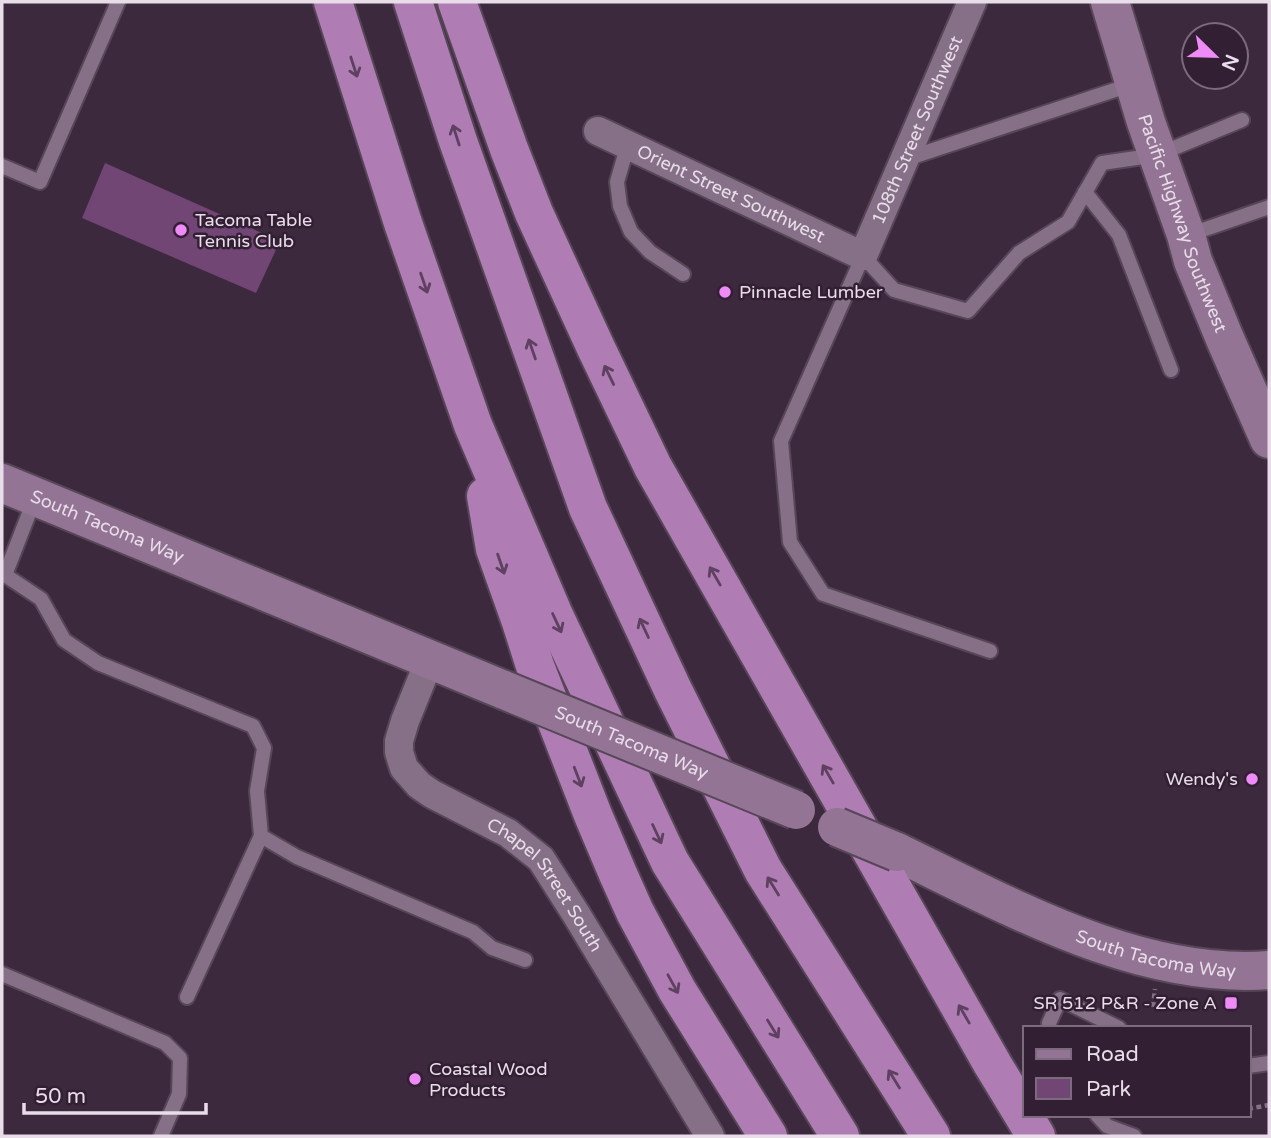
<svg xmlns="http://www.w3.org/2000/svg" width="1271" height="1138" font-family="'Varela Round',sans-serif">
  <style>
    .green { fill: #714574 }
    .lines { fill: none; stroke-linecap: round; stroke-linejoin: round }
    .lane-casing { stroke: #564657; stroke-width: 18 }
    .street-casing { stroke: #564657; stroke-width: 32 }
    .secondary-casing { stroke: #564657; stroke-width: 42 }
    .highway-casing { stroke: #564657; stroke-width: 42 }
    .path { stroke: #827283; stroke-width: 4.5; stroke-dasharray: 5 3.5; stroke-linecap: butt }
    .lane { stroke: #867087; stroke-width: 14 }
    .street { stroke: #867087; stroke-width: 28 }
    .secondary { stroke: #937494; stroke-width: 38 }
    .highway { stroke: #b07cb4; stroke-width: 38 }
    .secondary-bridge-casing { stroke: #564657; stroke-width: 42; stroke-linecap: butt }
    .secondary-bridge { stroke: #937494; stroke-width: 38 }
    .oneway { stroke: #5e4060 }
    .poi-dot { fill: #ef8bf7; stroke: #321f33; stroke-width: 2.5 }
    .labels { text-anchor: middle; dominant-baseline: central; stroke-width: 5; stroke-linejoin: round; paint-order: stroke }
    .street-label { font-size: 18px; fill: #e9ddea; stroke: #321f33 }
    .poi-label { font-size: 18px; fill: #e9ddea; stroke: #321f33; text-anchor: start }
  </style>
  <rect width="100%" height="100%" fill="#3c293d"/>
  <!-- green -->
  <polygon class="green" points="105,163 280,241 256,293 82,218"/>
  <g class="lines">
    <defs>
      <g id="lane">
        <polyline points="628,144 617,182 620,206 631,232 650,252 683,274"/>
        <polyline points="906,159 1133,84"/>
        <polyline points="2,166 40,182 118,2"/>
        <polyline points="1085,192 1119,235 1171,370"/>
        <polyline points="1188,235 1269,207"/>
        <polyline points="2,575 5,575 41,599 64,640 98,663 253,726 264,748 257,791 261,836 297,857 473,932 492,948 525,960"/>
        <polyline points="5,575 35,498"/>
        <polyline points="990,651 823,594 790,542 781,441 863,256 894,290 968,311 1019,253 1068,222 1102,163 1157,155 1242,120"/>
        <polyline points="2,974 165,1043 180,1058 179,1094 161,1136"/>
        <polyline points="187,997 261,836"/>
        <polyline points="1049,1028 1049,1023 1060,999 1119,1028"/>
        <polyline points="1248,1066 1269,1063"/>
        <polyline points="1097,1115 1107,1126 1134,1136"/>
      </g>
      <g id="street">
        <path id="s1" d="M598 131 863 256 972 2"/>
        <path id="s2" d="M430 659 405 721 399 741V752L404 768 419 785 432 794 508 833 541 859 576 914 710 1136"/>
      </g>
      <g id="secondary">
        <path id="s3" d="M1110 2 1146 122 1186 235 1193 261 1225 339 1269 439"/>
        <path id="s4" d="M2 483 504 690"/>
        <path id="s5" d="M897 852C1011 907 1140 980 1269 970"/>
      </g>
      <g id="highway">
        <polyline points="333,2 403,223 473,425 553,613 670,862 840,1136"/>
        <polyline points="413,2 458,141 588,508 673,690 763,870 931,1136"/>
        <polyline points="457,2 509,149 534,213 596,348 653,467 993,1065 1036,1136"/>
        <polyline points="486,496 495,549 521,622 535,666 593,815 618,874 635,912 677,990 768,1136"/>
      </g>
    </defs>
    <!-- lane casing -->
    <use href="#lane" class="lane-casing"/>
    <!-- street casing -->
    <use href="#street" class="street-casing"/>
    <!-- secondary casing -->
    <use href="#secondary" class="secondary-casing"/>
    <!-- highway casing -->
    <use href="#highway" class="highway-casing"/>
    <!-- path -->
    <g class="path">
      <polyline points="1153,1007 1155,989"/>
      <polyline points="1248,1109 1269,1105"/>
    </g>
    <!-- lane -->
    <use href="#lane" class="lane"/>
    <!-- street -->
    <use href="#street" class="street"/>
    <!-- secondary -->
    <use href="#secondary" class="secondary"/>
    <!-- highway -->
    <use href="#highway" class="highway"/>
    <defs>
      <g id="secondary-bridge">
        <path id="s6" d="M504 690 796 810"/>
        <polyline points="837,827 897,852"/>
      </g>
    </defs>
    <!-- secondary-bridge casing -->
    <use href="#secondary-bridge" class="secondary-bridge-casing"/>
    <!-- secondary-bridge -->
    <use href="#secondary-bridge" class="secondary-bridge"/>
  </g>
  <!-- one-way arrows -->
  <defs><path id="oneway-shaft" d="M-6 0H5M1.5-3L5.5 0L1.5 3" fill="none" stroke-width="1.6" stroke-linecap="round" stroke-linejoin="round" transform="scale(1.75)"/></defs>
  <g class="oneway">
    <use href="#oneway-shaft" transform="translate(354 67) rotate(72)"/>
    <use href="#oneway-shaft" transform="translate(456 135) rotate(-108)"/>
    <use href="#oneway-shaft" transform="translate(424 283) rotate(71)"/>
    <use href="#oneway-shaft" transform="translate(532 349) rotate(-109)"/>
    <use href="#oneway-shaft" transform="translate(609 375) rotate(-116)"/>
    <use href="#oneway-shaft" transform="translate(501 564) rotate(71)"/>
    <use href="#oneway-shaft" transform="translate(715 576) rotate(-120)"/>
    <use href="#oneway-shaft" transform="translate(557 623) rotate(65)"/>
    <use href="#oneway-shaft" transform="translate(644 628) rotate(-115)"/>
    <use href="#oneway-shaft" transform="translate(828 774) rotate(-120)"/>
    <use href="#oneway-shaft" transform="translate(578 777) rotate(69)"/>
    <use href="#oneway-shaft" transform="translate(657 834) rotate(65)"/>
    <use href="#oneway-shaft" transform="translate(773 886) rotate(-122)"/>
    <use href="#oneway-shaft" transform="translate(673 984) rotate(61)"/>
    <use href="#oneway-shaft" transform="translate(964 1014) rotate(-120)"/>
    <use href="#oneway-shaft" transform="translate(773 1029) rotate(58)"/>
    <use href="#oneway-shaft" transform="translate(894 1079) rotate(-122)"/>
  </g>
  <!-- markers -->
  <g class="poi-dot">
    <circle cx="181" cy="230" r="7"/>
    <circle cx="725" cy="292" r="7"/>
    <circle cx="1252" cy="779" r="7"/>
    <rect x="1224" y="996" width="14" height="14" rx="3.5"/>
    <circle cx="415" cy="1079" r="7"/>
  </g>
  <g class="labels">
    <!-- street labels -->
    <g class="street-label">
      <text stroke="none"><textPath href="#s1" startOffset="430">108th Street Southwest</textPath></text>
      <text stroke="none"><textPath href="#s1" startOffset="147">Orient Street Southwest</textPath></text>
      <text stroke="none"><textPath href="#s3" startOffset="233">Pacific Highway Southwest</textPath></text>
      <text stroke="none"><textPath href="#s4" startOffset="114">South Tacoma Way</textPath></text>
      <text stroke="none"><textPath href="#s6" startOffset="138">South Tacoma Way</textPath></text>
      <text stroke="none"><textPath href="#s2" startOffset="303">Chapel Street South</textPath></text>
      <text stroke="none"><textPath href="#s5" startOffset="280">South Tacoma Way</textPath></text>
    </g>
    <!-- poi labels -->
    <g class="poi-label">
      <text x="195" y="220">Tacoma Table<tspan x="195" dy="21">Tennis Club</tspan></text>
      <text x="739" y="292">Pinnacle Lumber</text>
      <text x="1238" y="779" text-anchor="end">Wendy's</text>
      <text x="1217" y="1003" text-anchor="end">SR 512 P&amp;R - Zone A</text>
      <text x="429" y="1069">Coastal Wood<tspan x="429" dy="21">Products</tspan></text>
    </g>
  </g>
  <!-- border -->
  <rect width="1271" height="1138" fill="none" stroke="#e9ddea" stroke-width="7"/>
  <!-- legend -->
  <rect x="1023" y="1026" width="228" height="91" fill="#321f33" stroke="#7b6b7c" stroke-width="2"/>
  <rect x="1036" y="1049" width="35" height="10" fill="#937494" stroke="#7b6b7c" stroke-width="2"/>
  <text x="1086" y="1061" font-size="21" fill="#e9ddea">Road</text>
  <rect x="1036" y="1078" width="35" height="21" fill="#714574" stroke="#7b6b7c" stroke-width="2"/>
  <text x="1086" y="1096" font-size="21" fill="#e9ddea">Park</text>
  <!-- north arrow -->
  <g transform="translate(1215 56) rotate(113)"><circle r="33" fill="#321f33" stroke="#7b6b7c" stroke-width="2"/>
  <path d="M0-5L12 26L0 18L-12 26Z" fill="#ef8bf7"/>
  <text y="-10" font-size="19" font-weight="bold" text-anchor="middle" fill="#e9ddea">N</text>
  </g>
  <!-- scale -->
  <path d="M24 1103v10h182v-10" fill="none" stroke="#e9ddea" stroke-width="3.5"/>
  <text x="35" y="1103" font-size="21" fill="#e9ddea" stroke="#321f33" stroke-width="5" paint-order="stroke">50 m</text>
</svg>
